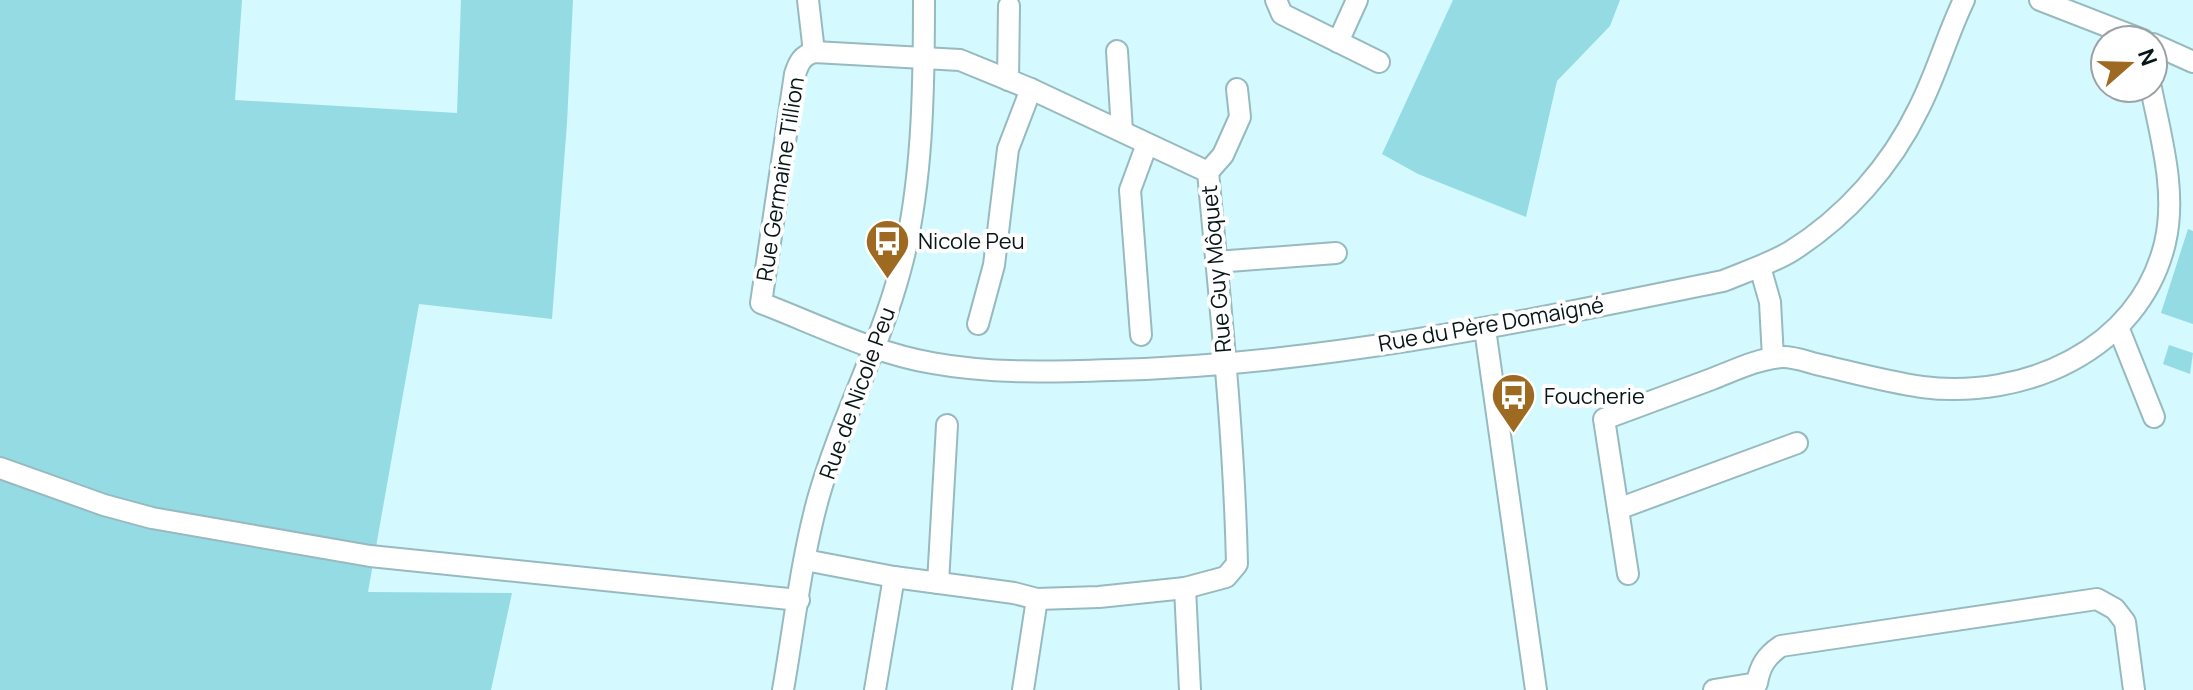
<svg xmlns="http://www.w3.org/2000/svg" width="2193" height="690" font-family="Manrope,sans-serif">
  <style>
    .green { fill: #95dbe4 }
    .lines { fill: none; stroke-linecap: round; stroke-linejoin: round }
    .minor-casing { stroke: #97babf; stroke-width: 24 }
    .minor { stroke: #fff; stroke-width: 20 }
    .labels { text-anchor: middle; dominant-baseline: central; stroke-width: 8; stroke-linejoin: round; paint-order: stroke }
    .street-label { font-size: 22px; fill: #081618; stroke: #fff }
    .poi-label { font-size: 22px; fill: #081618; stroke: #fff; text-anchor: start }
  </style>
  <rect width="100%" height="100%" fill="#d4f9fe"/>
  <!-- green -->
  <g class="green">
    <polygon points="0,0 242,0 235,100 457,113 461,0 573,0 567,123 552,319 419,304 368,592 512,593 491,690 0,690"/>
    <polygon points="1453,0 1620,0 1610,26 1557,81 1526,217 1418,174 1382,154"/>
    <polygon points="2188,229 2193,231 2193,324 2161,313"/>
    <polygon points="2169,345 2193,353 2190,374 2163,364"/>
  </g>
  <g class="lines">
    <defs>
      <g id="minor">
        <polyline points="808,0 814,52"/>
        <polyline points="1276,0 1282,14 1379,62"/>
        <polyline points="2040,0 2143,40"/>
        <polyline points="1338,42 1357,0"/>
        <polyline points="2153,44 2193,62"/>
        <polyline points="1117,51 1122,131"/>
        <polyline points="1008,80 1009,6"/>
        <polyline points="1208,172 1223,155 1240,117 1237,89"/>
        <polyline points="1216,262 1336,253"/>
        <polyline points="1760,267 1770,302 1773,358"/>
        <polyline points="978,324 994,265 1008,149 1031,89"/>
        <polyline points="2118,327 2154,417"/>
        <polyline points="1485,329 1536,690"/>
        <polyline points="1141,335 1130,190 1147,144"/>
        <polyline points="0,468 104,505 152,518 370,556 799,600"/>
        <polyline points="1618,509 1797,443"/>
        <path d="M805 560 894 577 1014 593 1037 599 1099 597 1185 588 1226 577 1237 564C1234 433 1220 303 1208 172L1031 89 960 60 814 52C802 56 799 62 795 74L761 303C816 324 873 353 932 363 992 374 1052 372 1113 370 1318 365 1522 322 1723 281 1745 272 1769 264 1790 252 1846 217 1891 166 1919 108 1937 73 1947 35 1964 0"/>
        <path d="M1628 574 1604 419C1640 406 1676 392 1712 379 1733 371 1757 359 1781 357 1792 356 1805 361 1816 364 1851 372 1887 382 1922 387 2023 400 2139 351 2165 243 2177 192 2161 138 2151 88"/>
        <polyline points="938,583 947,425"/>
        <polyline points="1185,588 1190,690"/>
        <path d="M783 690C794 627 801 561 818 499 840 421 879 349 900 271 923 188 924 86 924 0"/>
        <polyline points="875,690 894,577"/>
        <polyline points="1023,690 1037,599"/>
        <path d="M1714 690 1757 683C1760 666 1766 656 1781 646L2097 599 2115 609 2125 622 2134 690"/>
      </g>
    </defs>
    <!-- minor casing -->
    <use href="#minor" class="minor-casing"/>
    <!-- minor -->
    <use href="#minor" class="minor"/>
  </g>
  <!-- icons -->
  <defs>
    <symbol id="bus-pin" viewBox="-11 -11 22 30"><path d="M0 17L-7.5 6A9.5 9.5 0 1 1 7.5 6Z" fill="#9e6a22" stroke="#fff"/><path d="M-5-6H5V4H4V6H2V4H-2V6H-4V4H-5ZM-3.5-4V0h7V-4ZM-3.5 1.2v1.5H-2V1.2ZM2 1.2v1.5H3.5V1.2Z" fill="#fff"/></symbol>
  </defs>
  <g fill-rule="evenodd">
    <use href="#bus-pin" x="862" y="216" width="51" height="69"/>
    <use href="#bus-pin" x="1488" y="370" width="51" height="69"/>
  </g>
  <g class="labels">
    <!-- street labels -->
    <g class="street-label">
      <text transform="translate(780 179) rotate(-81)">Rue Germaine Tillion</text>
      <text transform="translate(1216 269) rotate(-95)">Rue Guy Môquet</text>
      <text transform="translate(1491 324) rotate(-10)">Rue du Père Domaigné</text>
      <text transform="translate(857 393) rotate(-70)">Rue de Nicole Peu</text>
    </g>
    <!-- poi labels -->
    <g class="poi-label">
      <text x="918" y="241">Nicole Peu</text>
      <text x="1544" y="396">Foucherie</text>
    </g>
  </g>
  <!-- north arrow -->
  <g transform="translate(2129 64) rotate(70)"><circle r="38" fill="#ffffff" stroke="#9ca2a3" stroke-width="2"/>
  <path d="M0-6L14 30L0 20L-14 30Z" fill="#9e6a22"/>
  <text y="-12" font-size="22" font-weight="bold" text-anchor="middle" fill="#081618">N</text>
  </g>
</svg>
